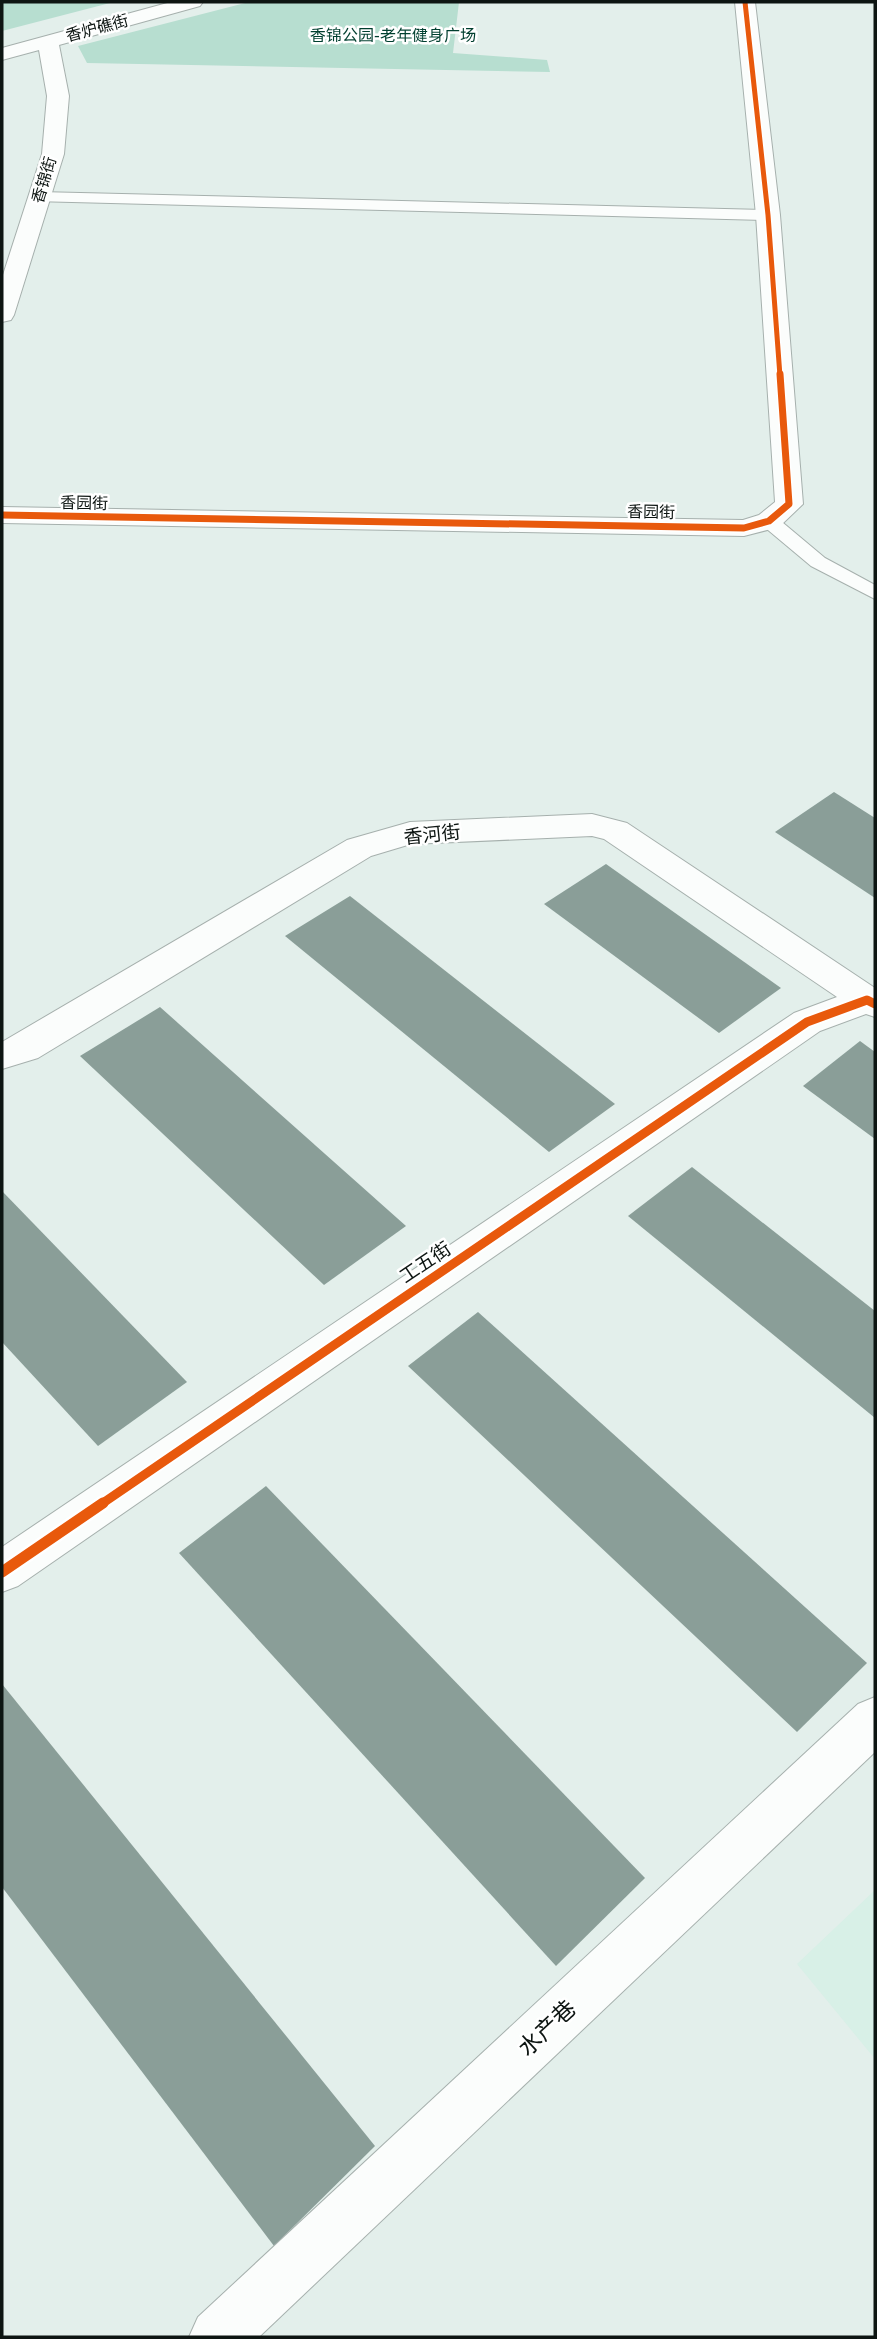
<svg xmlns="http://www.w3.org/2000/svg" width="877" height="2339" font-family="'DejaVu Sans','Noto Sans SC',sans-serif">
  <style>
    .built { fill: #d8f0e7 }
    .green { fill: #b7ded0 }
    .building { fill: #8a9e98 }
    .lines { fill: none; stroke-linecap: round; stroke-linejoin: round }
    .lane-casing { stroke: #a6b0ad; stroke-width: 2 }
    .street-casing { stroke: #a6b0ad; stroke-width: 2 }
    .lane { fill: #fbfdfc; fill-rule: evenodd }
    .street { fill: #fbfdfc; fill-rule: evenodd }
    .cycleway-far3-casing { stroke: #fff; stroke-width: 8 }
    .cycleway-far2-casing { stroke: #fff; stroke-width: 10 }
    .cycleway-far1-casing { stroke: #fff; stroke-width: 13 }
    .cycleway-casing { stroke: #fff; stroke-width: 16 }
    .cycleway-far3 { stroke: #e8590c; stroke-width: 5 }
    .cycleway-far2 { stroke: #e8590c; stroke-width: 7 }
    .cycleway-far1 { stroke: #e8590c; stroke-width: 9 }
    .cycleway { stroke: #e8590c; stroke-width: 11 }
    .labels { text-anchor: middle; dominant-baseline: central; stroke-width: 5; stroke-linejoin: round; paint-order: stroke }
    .far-street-label { font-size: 16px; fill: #0d1512; stroke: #fff }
    .far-park-label { font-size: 16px; fill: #003f2f; stroke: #fff }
    .street-label { font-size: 19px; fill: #0d1512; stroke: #fff }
    .near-street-label { font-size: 23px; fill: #0d1512; stroke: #fff }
  </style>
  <rect width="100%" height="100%" fill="#e3efeb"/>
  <!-- built -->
  <polygon class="built" points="875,1890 875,2059 797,1964"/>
  <!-- green -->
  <g class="green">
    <polygon points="2,2 108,2 110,3 2,31"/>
    <polygon points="249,2 459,2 453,53 547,60 550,72 87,63 78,46"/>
  </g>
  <!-- building -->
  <g class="building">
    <polygon points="834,792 875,818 875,898 775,832"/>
    <polygon points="606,864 781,988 719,1033 544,904"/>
    <polygon points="350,896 615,1104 549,1152 285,936"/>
    <polygon points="160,1007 406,1226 324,1285 80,1056"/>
    <polygon points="860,1041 875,1052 875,1139 803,1086"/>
    <polygon points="692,1167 875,1311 875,1418 628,1216"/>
    <polygon points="2,1191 187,1382 98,1446 2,1342"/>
    <polygon points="478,1312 867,1663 797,1732 408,1366"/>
    <polygon points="266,1486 645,1878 556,1966 179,1553"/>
    <polygon points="2,1684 375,2146 274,2246 2,1887"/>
  </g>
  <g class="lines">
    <defs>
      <g id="lane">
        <polygon points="39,192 768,210 776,215 768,220 33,201 33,193"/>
        <polygon points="769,515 776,517 825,558 875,585 875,599 811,566 762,525 759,521"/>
      </g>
      <g id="street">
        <polygon points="171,2 203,2 200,6 59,45 69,96 64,154 14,315 11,320 2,322 2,278 42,154 47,96 39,50 2,60 2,48"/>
        <polygon points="735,2 755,2 780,215 803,504 779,527 744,536 2,523 2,507 743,520 759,515 775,502 756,215"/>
        <polygon points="592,814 627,823 875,988 875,1017 866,1014 820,1031 18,1586 2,1592 2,1547 794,1013 837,997 604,839 592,836 411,844 371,856 38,1058 2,1069 2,1042 347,840 410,822"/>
        <polygon points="875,1697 875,1752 259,2337 189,2337 198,2317 858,1704"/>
      </g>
    </defs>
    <!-- lane casing -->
    <use href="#lane" class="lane-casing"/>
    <!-- street casing -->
    <use href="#street" class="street-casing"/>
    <!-- lane -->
    <use href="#lane" class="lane"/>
    <!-- street -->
    <use href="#street" class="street"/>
    <defs>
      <polyline id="cycleway-far3" points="745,2 768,215 780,376"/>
      <polyline id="cycleway-far2" points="2,515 744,528 769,521 789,504 780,374"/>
      <polyline id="cycleway-far1" points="100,1505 807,1022 867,1000 875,1004"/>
      <polyline id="cycleway" points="2,1572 103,1503"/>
    </defs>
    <!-- cycleway-far3 casing -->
    <use href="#cycleway-far3" class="cycleway-far3-casing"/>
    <!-- cycleway-far2 casing -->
    <use href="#cycleway-far2" class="cycleway-far2-casing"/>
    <!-- cycleway-far1 casing -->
    <use href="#cycleway-far1" class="cycleway-far1-casing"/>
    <!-- cycleway casing -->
    <use href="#cycleway" class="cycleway-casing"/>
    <!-- cycleway-far3 -->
    <use href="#cycleway-far3" class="cycleway-far3"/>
    <!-- cycleway-far2 -->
    <use href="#cycleway-far2" class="cycleway-far2"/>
    <!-- cycleway-far1 -->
    <use href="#cycleway-far1" class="cycleway-far1"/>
    <!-- cycleway -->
    <use href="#cycleway" class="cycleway"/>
  </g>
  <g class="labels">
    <!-- far-street labels -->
    <g class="far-street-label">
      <text transform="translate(97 28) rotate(-15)">香炉礁街</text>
      <text transform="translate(44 180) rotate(-73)">香锦街</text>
      <text transform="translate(84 503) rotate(1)">香园街</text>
      <text transform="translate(651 512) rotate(1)">香园街</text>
    </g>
    <!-- far-park labels -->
    <g class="far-park-label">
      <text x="393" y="35">香锦公园-老年健身广场</text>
    </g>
    <!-- street labels -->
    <g class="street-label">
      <text transform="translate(432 834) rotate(-6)">香河街</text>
      <text transform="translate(425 1262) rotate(-34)">工五街</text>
    </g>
    <!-- near-street labels -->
    <g class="near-street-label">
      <text transform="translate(547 2028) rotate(-43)">水产巷</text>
    </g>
  </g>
  <!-- border -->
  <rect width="877" height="2339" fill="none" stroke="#0d1512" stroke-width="7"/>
</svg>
